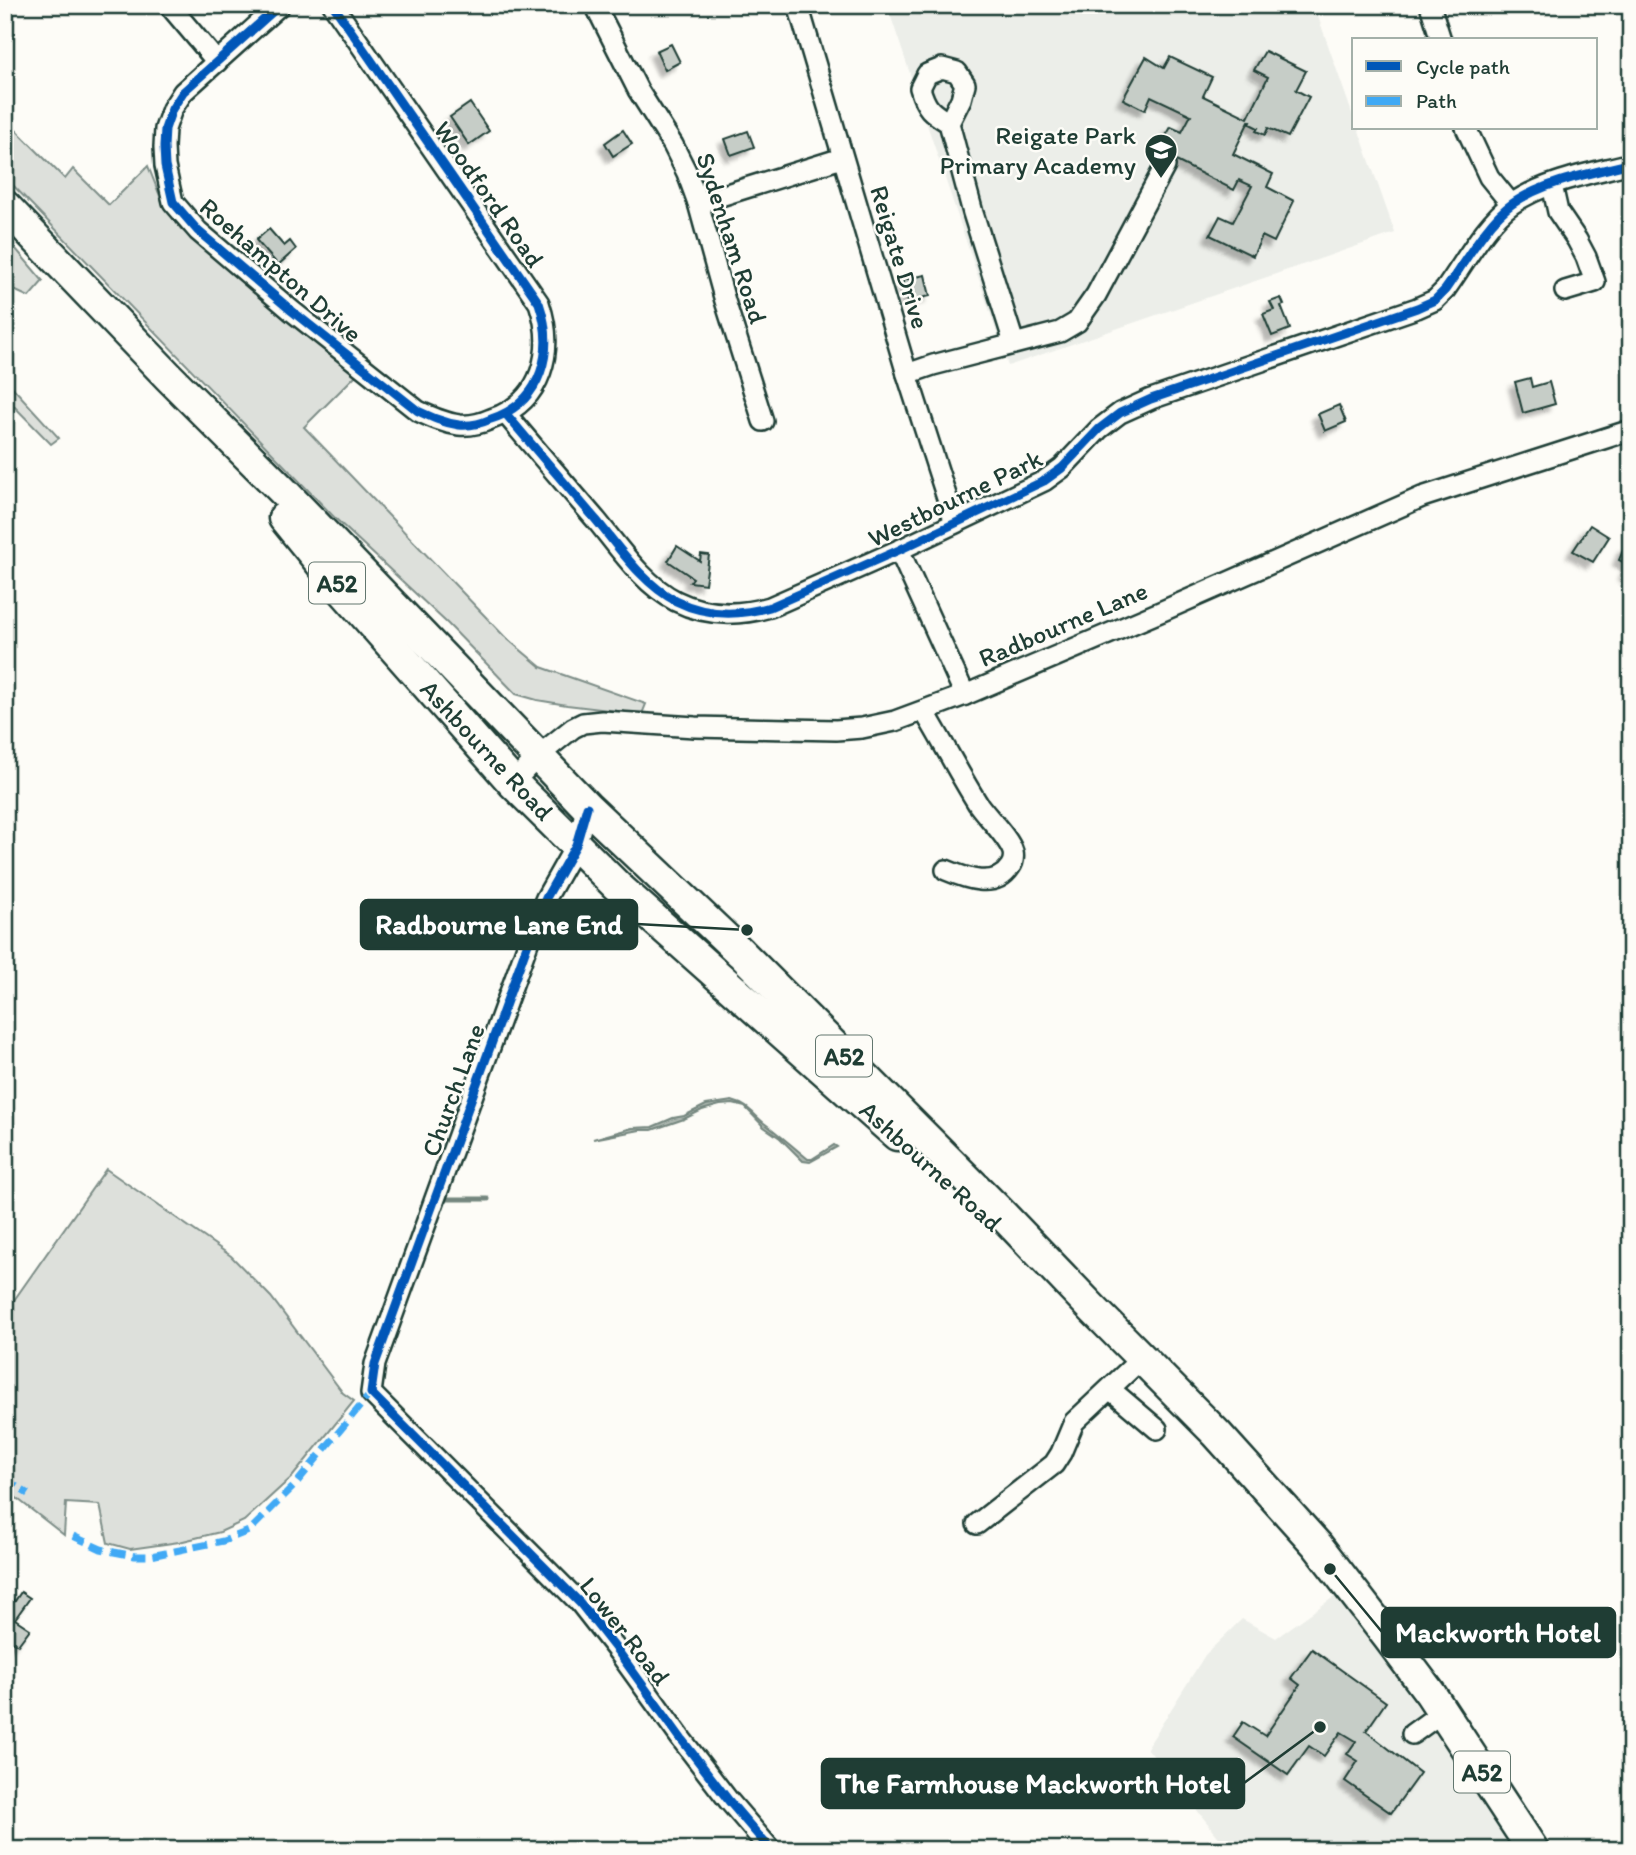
<svg xmlns="http://www.w3.org/2000/svg" width="1636" height="1855" font-family="Itim,sans-serif">
  <style>
    .built { fill: #eceee9 }
    .green { fill: #dde0db; stroke: #7e8e88; stroke-width: 2 }
    .water { fill: #aeb8b1; stroke: #75877f; stroke-width: 2 }
    .lines { fill: none; stroke-linecap: round; stroke-linejoin: round }
    .stream { stroke: #75877f; stroke-width: 5 }
    .building { fill: #c6cdc7; stroke: #1f3d34; stroke-width: 2; filter: url(#shadow) }
    .minor-casing { stroke: #1f3d34; stroke-width: 24 }
    .highway-casing { stroke: #1f3d34; stroke-width: 35 }
    .minor { stroke: #fdfcf7; stroke-width: 19 }
    .highway { stroke: #fdfcf7; stroke-width: 30 }
    .quiet { stroke: #3fa9f5; stroke-width: 7; stroke-dasharray: 14 7; stroke-linecap: butt }
    .cycleway-casing { stroke: #fdfcf7; stroke-width: 13 }
    .cycleway { stroke: #0057b8; stroke-width: 9 }
    .labels { text-anchor: middle; dominant-baseline: central; stroke-width: 5; stroke-linejoin: round; paint-order: stroke }
    .shield { fill: #fdfcf7; stroke: #62766e; stroke-width: 2 }
    .shield-label { font-size: 24px; font-weight: bold; fill: #1f3d34 }
    .poi-label { font-size: 26px; fill: #1f3d34; stroke: #fdfcf7; text-anchor: end }
    .street-label { font-size: 26px; fill: #1f3d34; stroke: #fdfcf7 }
    .leader { fill: none; stroke: #1f3d34; stroke-width: 2.5 }
    .callout-dot { fill: #1f3d34; stroke: #fdfcf7; stroke-width: 2.5 }
    .callout { fill: #1f3d34; stroke: #1f3d34; stroke-width: 2.5 }
    .callout-label { font-size: 28px; text-anchor: middle; font-weight: bold; fill: #fff }
  </style>
  <defs>
    <filter id="shadow"><feDropShadow dx="-6" dy="6" stdDeviation="2" flood-color="#0004"/></filter>
  </defs>
  <rect width="100%" height="100%" fill="#fdfcf7"/>
  <filter id="ink" filterUnits="userSpaceOnUse"><feTurbulence type="fractalNoise" baseFrequency=".0143" numOctaves="2"/><feDisplacementMap in="SourceGraphic" scale="14" xChannelSelector="R" yChannelSelector="G"/><feConvolveMatrix kernelMatrix="1 2 1 2 8 2 1 2 1" color-interpolation-filters="sRGB"/></filter>
  <g filter="url(#ink)">
    <!-- built -->
    <g class="built">
      <polygon points="887,5 1314,5 1354,119 1354,128 1358,128 1395,233 1008,366"/>
      <polygon points="1338,1594 1519,1850 1229,1850 1147,1748 1205,1655 1242,1619 1276,1638"/>
    </g>
    <!-- green -->
    <g class="green">
      <polygon points="5,119 65,179 73,169 109,205 148,166 164,206 181,229 357,374 304,427 504,636 541,667 646,704 642,714 567,705 537,700 516,694 448,624 336,519 5,177"/>
      <polygon points="5,236 43,281 29,297 5,286"/>
      <polygon points="5,379 59,438 51,444 5,397"/>
      <polygon points="106,1169 231,1256 271,1297 343,1393 354,1401 293,1476 244,1521 220,1532 179,1542 130,1549 108,1543 100,1505 66,1503 64,1535 5,1489 5,1313"/>
    </g>
    <!-- water -->
    <path class="water" d="M732 1101C748 1105 752 1113 764 1123 779 1134 793 1147 808 1159H812L834 1145 837 1147 810 1162 803 1161 780 1138 764 1127 745 1107 733 1104 720 1105 702 1110 684 1119 652 1130H640L593 1139 632 1128 652 1127 673 1118 684 1116 706 1105Z"/>
    <g class="lines">
      <!-- stream -->
      <polyline class="stream" points="445,1199 488,1199"/>
    </g>
    <!-- building -->
    <g class="building">
      <polygon points="671,44 680,62 665,70 656,51"/>
      <polygon points="1265,51 1306,71 1296,90 1309,97 1288,137 1268,128 1265,135 1256,131 1258,128 1250,124 1251,121 1249,121 1233,154 1273,174 1267,187 1294,201 1274,242 1262,236 1253,256 1210,235 1220,216 1233,222 1252,186 1239,180 1234,190 1160,153 1166,143 1163,141 1171,127 1182,132 1191,115 1151,96 1145,110 1123,99 1146,57 1164,68 1170,57 1212,77 1203,96 1248,118 1268,77 1254,70"/>
      <polygon points="470,103 489,131 469,145 450,117"/>
      <polygon points="623,130 632,144 613,156 605,143"/>
      <polygon points="748,131 754,147 731,155 725,139"/>
      <polygon points="269,229 284,246 290,241 296,249 278,265 256,240"/>
      <polygon points="925,275 930,296 908,301 903,280"/>
      <polygon points="1281,298 1284,305 1281,306 1290,329 1272,336 1263,314 1274,310 1270,302"/>
      <polygon points="1530,378 1532,387 1549,382 1555,404 1523,413 1515,382"/>
      <polygon points="1339,405 1346,422 1325,431 1318,414"/>
      <polygon points="1590,525 1609,537 1593,562 1573,551"/>
      <polygon points="677,546 700,561 701,554 709,555 705,584 690,582 693,578 668,561"/>
      <polygon points="1625,546 1631,548 1631,578 1624,575 1629,565 1619,560"/>
      <polygon points="21,1592 30,1598 15,1619 30,1629 18,1645 5,1637 5,1594 15,1601"/>
      <polygon points="1312,1649 1386,1702 1366,1731 1420,1773 1391,1813 1345,1781 1358,1761 1347,1754 1356,1741 1341,1732 1324,1756 1309,1746 1288,1775 1233,1737 1243,1722 1265,1736 1300,1685 1291,1678"/>
    </g>
    <g class="lines">
      <defs>
        <g id="minor">
          <polyline points="169,5 217,62"/>
          <path d="M280 5 183 92 172 109 165 129 164 147 165 166 173 202 198 231 292 311 418 411C431 417 444 423 459 425 469 426 482 423 491 419 543 402 555 350 539 303L333 5"/>
          <polyline points="595,5 638,90 673,145 687,173 698,203 725,301 763,421"/>
          <polyline points="798,5 907,374 955,523"/>
          <polyline points="1430,5 1441,40"/>
          <path d="M949 123C931 112 926 109 920 88L927 74 942 68 957 72 965 84 961 99 949 123 973 213 1014 343"/>
          <polyline points="1466,128 1489,177 1511,204"/>
          <polyline points="1552,185 1558,212 1577,240 1586,257 1595,282 1565,291"/>
          <polyline points="698,203 842,158"/>
          <polyline points="907,374 933,365 1060,332 1077,322 1096,295 1165,166"/>
          <path d="M506 414C536 450 567 486 597 521 620 549 643 584 676 601 706 616 738 616 770 607L899 550 1044 481 1062 468 1099 429 1120 413 1151 399 1417 308 1435 300 1445 290C1464 264 1486 222 1512 204 1544 181 1593 173 1631 163"/>
          <polyline points="899,550 965,695"/>
          <path d="M924 711C943 742 959 774 978 804 987 817 1009 838 1013 852 1014 857 1013 863 1010 867 995 890 965 878 946 870"/>
          <polyline points="513,783 538,756 573,728 583,723 602,721 695,727 836,730 862,728 895,721 965,695 1167,609 1422,497 1631,430"/>
          <polyline points="587,807 576,845 546,898 533,929 375,1364 371,1393 580,1603 620,1654 682,1740 729,1801 771,1850"/>
          <polyline points="1110,1389 1157,1429"/>
          <polyline points="977,1524 1054,1464 1061,1453 1074,1422 1142,1358"/>
          <polyline points="1412,1734 1441,1713"/>
        </g>
        <g id="highway">
          <polyline points="5,206 169,377 282,490 587,807 741,953 998,1210 1094,1310 1217,1434 1317,1545 1388,1637 1430,1693 1533,1850"/>
          <polyline points="284,518 340,587 513,783 617,886 897,1135"/>
        </g>
      </defs>
      <!-- minor casing -->
      <use href="#minor" class="minor-casing"/>
      <!-- highway casing -->
      <use href="#highway" class="highway-casing"/>
      <!-- minor -->
      <use href="#minor" class="minor"/>
      <!-- highway -->
      <use href="#highway" class="highway"/>
      <!-- quiet -->
      <g class="quiet">
        <polyline points="5,1479 28,1494"/>
        <polyline points="73,1536 101,1549 114,1552 135,1556 151,1556 223,1541 249,1531 294,1486 371,1393"/>
      </g>
      <defs>
        <g id="cycleway">
          <path d="M280 5 183 92 172 109 165 129 164 147 165 166 173 202 198 231 292 311 418 411C431 417 444 423 459 425 469 426 482 423 491 419 543 402 555 350 539 303L333 5"/>
          <path d="M506 414C536 450 567 486 597 521 620 549 643 584 676 601 706 616 738 616 770 607L899 550 1044 481 1062 468 1099 429 1120 413 1151 399 1417 308 1435 300 1445 290C1464 264 1486 222 1512 204 1544 181 1593 173 1631 163"/>
          <polyline points="587,807 576,845 546,898 533,929 375,1364 371,1393 580,1603 620,1654 682,1740 729,1801 771,1850"/>
        </g>
      </defs>
      <!-- cycleway casing -->
      <use href="#cycleway" class="cycleway-casing"/>
      <!-- cycleway -->
      <use href="#cycleway" class="cycleway"/>
    </g>
  </g>
  <!-- icons -->
  <defs>
    <symbol id="school-pin" viewBox="-11 -11 22 30"><path d="M0 17L-7.5 6A9.5 9.5 0 1 1 7.5 6Z" fill="#1f3d34" stroke="#fdfcf7"/><path d="M0-5L7-2L0 1L-7-2ZM-4 1L0 2.5L4 1V4Q0 6-4 4Z" fill="#fff"/></symbol>
  </defs>
  <g fill-rule="evenodd">
    <use href="#school-pin" x="1142" y="131" width="38" height="52"/>
  </g>
  <g class="labels">
    <!-- shield labels -->
    <g class="shield">
      <rect x="309" y="562.5" width="56" height="41" rx="5"/>
      <rect x="816" y="1035.5" width="56" height="41" rx="5"/>
      <rect x="1454" y="1751.5" width="56" height="41" rx="5"/>
    </g>
    <g class="shield-label">
      <text x="337" y="583">A52</text>
      <text x="844" y="1056">A52</text>
      <text x="1482" y="1772">A52</text>
    </g>
    <!-- poi labels -->
    <g class="poi-label">
      <text x="1136" y="135">Reigate Park<tspan x="1136" dy="30">Primary Academy</tspan></text>
    </g>
    <!-- street labels -->
    <g class="street-label">
      <text transform="translate(489 194) rotate(55)">Woodford Road</text>
      <text transform="translate(732 238) rotate(72)">Sydenham Road</text>
      <text transform="translate(900 257) rotate(73)">Reigate Drive</text>
      <text transform="translate(281 270) rotate(41)">Roehampton Drive</text>
      <text transform="translate(955 498) rotate(-26)">Westbourne Park</text>
      <text transform="translate(1063 624) rotate(-23)">Radbourne Lane</text>
      <text transform="translate(487 750) rotate(47)">Ashbourne Road</text>
      <text transform="translate(453 1090) rotate(-70)">Church Lane</text>
      <text transform="translate(931 1166) rotate(42)">Ashbourne Road</text>
      <text transform="translate(625 1631) rotate(52)">Lower Road</text>
    </g>
  </g>
  <!-- callouts -->
  <path class="leader" d="M747 930L637 924M1330 1569L1382 1632M1320 1727L1244 1783"/>
  <g class="callout-dot">
    <circle cx="747" cy="930" r="7"/>
    <circle cx="1330" cy="1569" r="7"/>
    <circle cx="1320" cy="1727" r="7"/>
  </g>
  <g class="callout">
    <rect x="361" y="900" width="276" height="49" rx="7"/>
    <rect x="1382" y="1608" width="233" height="49" rx="7"/>
    <rect x="822" y="1759" width="422" height="49" rx="7"/>
  </g>
  <g class="callout-label">
    <text x="499" y="934">Radbourne Lane End</text>
    <text x="1498" y="1642">Mackworth Hotel</text>
    <text x="1033" y="1793">The Farmhouse Mackworth Hotel</text>
  </g>
  <!-- margin -->
  <rect width="1636" height="1855" fill="none" stroke="#fdfcf7" stroke-width="28"/>
  <rect x="14" y="14" width="1608" height="1827" fill="none" stroke="#1f3d34" stroke-width="2.5" filter="url(#ink)"/>
  <!-- legend -->
  <rect x="1352" y="38" width="245" height="91" fill="#fdfcf7" stroke="#a4b0a9" stroke-width="2"/>
  <rect x="1366" y="61" width="35" height="10" fill="#0057b8" stroke="#a4b0a9" stroke-width="2"/>
  <text x="1416" y="74" font-size="21" fill="#1f3d34">Cycle path</text>
  <rect x="1366" y="96" width="35" height="10" fill="#3fa9f5" stroke="#a4b0a9" stroke-width="2"/>
  <text x="1416" y="108" font-size="21" fill="#1f3d34">Path</text>
</svg>
